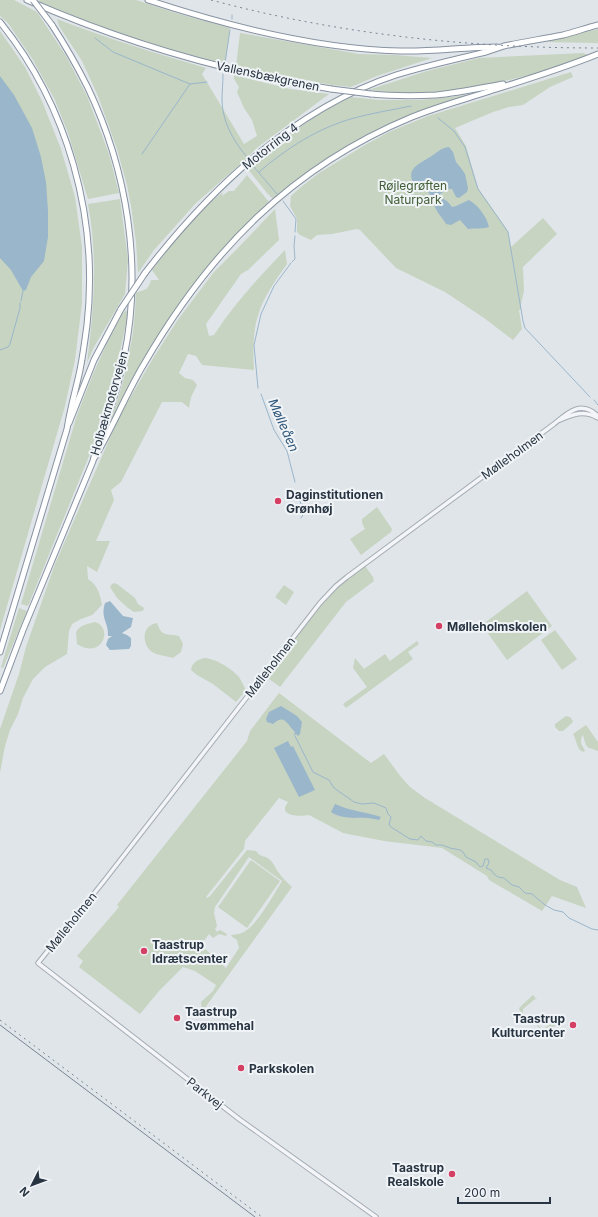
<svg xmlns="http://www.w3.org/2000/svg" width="598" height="1217" font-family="Inter,sans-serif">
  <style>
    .green { fill: #c7d4c1; fill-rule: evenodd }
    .water { fill: #9ab6cb }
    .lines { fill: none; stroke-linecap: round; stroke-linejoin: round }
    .stream { stroke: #9ab6cb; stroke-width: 1 }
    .minor-casing { stroke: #a5acb4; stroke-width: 5.5 }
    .highway-casing { stroke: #8793a1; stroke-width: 7 }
    .minor { stroke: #f3f5f8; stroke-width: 3.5 }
    .highway { stroke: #fff; stroke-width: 5 }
    .tram { stroke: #798694; stroke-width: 1 }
    .rail { stroke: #798694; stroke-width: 1; stroke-dasharray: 2 4; stroke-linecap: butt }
    .highway-bridge-casing { stroke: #8793a1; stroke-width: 7; stroke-linecap: butt }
    .highway-bridge { stroke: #fff; stroke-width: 5 }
    .poi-dot { fill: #d44063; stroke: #f0f4f7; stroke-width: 1.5 }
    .labels { text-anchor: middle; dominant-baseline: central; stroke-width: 4; stroke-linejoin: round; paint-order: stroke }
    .street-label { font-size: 12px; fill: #283442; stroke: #f0f4f7 }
    .park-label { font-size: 12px; fill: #405e35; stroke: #f0f4f7 }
    .poi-label { font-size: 12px; font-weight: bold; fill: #283442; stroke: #f0f4f7; text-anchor: start }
    .water-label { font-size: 13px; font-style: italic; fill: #305678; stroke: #f0f4f7 }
  </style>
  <rect width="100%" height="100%" fill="#e0e5ea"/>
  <!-- green -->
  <g class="green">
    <polygon points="0,0 14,0 37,12 66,56 87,96 109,154 119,193 88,199 68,133 55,100 33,60 8,23 0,16"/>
    <polygon points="39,0 136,0 179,14 230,28 225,65 146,43 96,25 41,3"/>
    <path d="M57 19C106 38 155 53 206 68L202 74 244 144 257 136 252 120 244 108 237 92 239 87 234 79V75L290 89 329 94 258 147 237 167 196 203 154 250 138 273 136 242 131 206 127 185 117 149 98 96 82 61 59 26Z"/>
    <polygon points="598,29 598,43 545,42 546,42"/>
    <polygon points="0,31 25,67 42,101 61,149 75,197 82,247 82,303 75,360 65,406 0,630"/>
    <polygon points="240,33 359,54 395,55 432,58 377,76 351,87 332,85 236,67"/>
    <polygon points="583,53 588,55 542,72 472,89 415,94 368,90 427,71 479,58"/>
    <polygon points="571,72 573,77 550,87 523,105 509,107 493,112 455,128 466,146 478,188 506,228 508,232 511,247 543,218 557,234 523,267 524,291 521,304 521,309 519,310 522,329 513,340 484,318 445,292 396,268 360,230 357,229 332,234 317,235 311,240 300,235 297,232 297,219 290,206 291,196 301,187 319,173 365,145 389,132 428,116"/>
    <path d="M466 95V96C395 115 329 151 273 199L267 193 247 168 267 151 317 115 351 97 379 100H420L451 97Z"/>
    <path d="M247 175 269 202C222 245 182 295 149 350 134 375 121 401 108 427 117 402 126 376 130 349 134 331 135 312 136 293 145 289 148 291 151 280H159L152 270C173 242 195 214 223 192L222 196 229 191H234Z"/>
    <path d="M120 199 128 260 125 294 94 347 87 363C94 310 98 257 88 204Z"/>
    <path d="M275 209 279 240 248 270 241 274 206 324 209 336 214 335C234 304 260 276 285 250L287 264C275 281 262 299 257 319 253 332 253 357 254 370L202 365 196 356 188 354 179 373 185 378 193 380 197 385 191 397 189 408 182 402H162L121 482 111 490 114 500 96 541H110L97 572 87 566 88 579C98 585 100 595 102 605L92 615 81 619 72 624 69 631 67 654 45 667 33 679 23 698 18 714 10 730 5 746 0 773V729L19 674 26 647 55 564 119 417 152 360 177 321 195 297 214 272 238 248Z"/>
    <polygon points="126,310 128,314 115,375 98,434 28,606 21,604 77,415 93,374 107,343 123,313"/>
    <polygon points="377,507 392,529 391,532 361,555 350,539 365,529 362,523 362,519"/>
    <polygon points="365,566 373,577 374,581 346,602 280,687 265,676 332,592 349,577"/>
    <polygon points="114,583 117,584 135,598 138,604 144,608 143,611 134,612 128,608 117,598 110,587 112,584"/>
    <polygon points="284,585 294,592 286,605 275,597"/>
    <polygon points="527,591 552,626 507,660 482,625"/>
    <polygon points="19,608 27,611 3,668 1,667"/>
    <path d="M95 622C114 628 102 660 77 644L76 632C80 625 87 624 95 622Z"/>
    <path d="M157 623C162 638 167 633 179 636L183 644 181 652 173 658C167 656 157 655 152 652 141 643 142 625 157 623Z"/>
    <polygon points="555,630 577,659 562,670 541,640"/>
    <polygon points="417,641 419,644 408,652 413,659 346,708 343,704 367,687 353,668 355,658 364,669 385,654 390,661"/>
    <path d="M204 658C214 658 231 668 238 676 241 679 243 685 246 690L236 702 213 684 197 675 191 670C192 662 198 660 204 658Z"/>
    <path d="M279 693 371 763 384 754 401 777 410 787 425 798 560 880 577 887 586 908 552 896 542 911 489 880 487 876 442 848 384 841 343 833 309 815C302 816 290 817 285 811V807L288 802 279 798 245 841 244 849 206 897 207 898 210 896 247 850 256 851C261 858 264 855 269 859 274 863 275 868 279 873 282 878 287 882 292 887L202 1012 201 1002 213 991 216 985 195 971 183 967 159 991 140 1014 79 967 83 961 77 956 119 907 117 905 247 741 250 731ZM249 857 282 881C274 894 258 924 244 932 240 934 236 934 232 935L231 936 237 940 239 948 226 968 201 945 209 934 213 938 219 934 226 936 227 934 220 930 217 932 215 929 217 926 214 913 215 907Z"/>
    <polygon points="566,716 570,717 573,721 572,723 563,731 559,731 555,727 555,724"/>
    <path d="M586 725 598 742V751C585 746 587 749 583 735L582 736C580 742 581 745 585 750L584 752C576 750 577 740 573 734Z"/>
    <polygon points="251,860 280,881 247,928 218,907"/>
    <polygon points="533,995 537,1000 535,999 523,1009 523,1013 536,1022 542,1030 552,1023 554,1020 556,1025 545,1032 542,1031 534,1022 520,1011 519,1008"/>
  </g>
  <!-- water -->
  <g class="water">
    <polygon points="0,76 14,95 32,128 41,157 46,182 48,211 48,237 44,261 31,277 26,290 23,291 11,270 0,258"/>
    <path d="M449 147 453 152 456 162 461 168 465 174 468 188 467 192 459 198 456 197 452 189H448L437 196 432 197C431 196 430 194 428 192 423 189 416 189 413 182 406 168 421 163 430 157 437 153 440 148 449 147Z"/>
    <path d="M444 199 448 202 452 207 456 206 469 200C478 205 487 217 489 227 484 229 475 228 468 229L460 220 451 225 446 224C442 217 437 213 434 205L440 200Z"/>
    <path d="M110 601 123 616 133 618 131 627 122 633 127 635 131 638V646L129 649 110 650 106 645 108 639 112 636H108C109 623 100 618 105 603Z"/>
    <path d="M281 706 297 716 302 722 300 734 298 736 296 734 294 736 295 732C287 725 285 713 273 724L267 722 266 719 269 712Z"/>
    <polygon points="288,741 291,747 293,746 315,790 299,797 274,748"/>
    <path d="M335 804C349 811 366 812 381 817L379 820C363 815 346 822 331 812Z"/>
  </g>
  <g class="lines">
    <!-- stream -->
    <g class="stream">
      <polyline points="232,19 232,15"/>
      <polyline points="95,38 113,52 190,84"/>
      <polyline points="225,63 230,30"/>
      <path d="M223 74C223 83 222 91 222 99 222 121 233 140 246 156"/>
      <polyline points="438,118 454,131 465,147 478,189 508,232 523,321 525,328 590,397"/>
      <polyline points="142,154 190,84 207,82"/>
      <polyline points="254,167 277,194"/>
      <path d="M259 172C287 148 318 128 354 118 372 113 392 110 411 106"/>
      <polyline points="283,201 296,219 295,232"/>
      <polyline points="292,262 295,259 294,246 295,236"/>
      <polyline points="21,301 23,291"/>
      <polyline points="0,350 8,347 10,344 20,308 20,303"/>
      <polyline points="258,388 254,345 261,314 274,286 291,263"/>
      <polyline points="261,394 274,430 287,451 295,482"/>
      <polyline points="594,400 598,405"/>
      <polyline points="299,491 300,501 304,513 301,518"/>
      <polyline points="295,736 313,772 329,780 334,788 354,802 362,804 374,803 386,808 388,814 391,817 389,825 391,827 410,839 418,840 421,836 426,841 432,842 436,845 442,845 450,848 460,850 463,852 466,857 476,862 480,867 483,866 485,859 488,859 489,863 486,868 491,870 494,874 498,877 504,878 512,885 519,887 525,893 532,894 545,905 554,910 563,912 569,918 592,929 598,930"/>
    </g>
    <defs>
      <g id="minor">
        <path d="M560 420C573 414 584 410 598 418"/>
        <path d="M376 1217 239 1119 38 963 104 881 320 603 336 586 347 577 554 424C568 412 581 400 598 416"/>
      </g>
      <g id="highway">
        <path d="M27 0C125 43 225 72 331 89"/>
        <path d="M148 0C227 26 316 49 400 51 432 52 465 47 497 47"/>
        <path d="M0 22C68 106 99 218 87 325 85 340 83 355 80 370 76 389 70 409 67 429L0 652"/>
        <path d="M371 94C392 96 414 96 436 95 458 93 481 88 503 84"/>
        <path d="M145 273C210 189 293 109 396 75 425 66 456 59 486 52 492 50 498 48 504 46 523 42 543 39 563 35 575 32 586 28 598 25"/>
        <polyline points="69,423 94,360 121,309"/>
        <path d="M95 457C113 427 126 394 144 364 209 252 291 167 412 117 439 106 466 99 493 90 528 79 564 68 598 54"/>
        <path d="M0 691 23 630 93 461C96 448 101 436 105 424 113 402 120 379 124 357 143 267 127 170 88 88 77 66 65 45 52 25"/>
      </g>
    </defs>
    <!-- minor casing -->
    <use href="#minor" class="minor-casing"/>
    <!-- highway casing -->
    <use href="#highway" class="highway-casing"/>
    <!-- minor -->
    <use href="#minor" class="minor"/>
    <!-- highway -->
    <use href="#highway" class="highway"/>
    <!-- tram -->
    <polyline class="tram" points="0,1025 255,1217"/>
    <!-- rail -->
    <g class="rail">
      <path d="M211 0C338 34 468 48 598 48"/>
      <polyline points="0,1020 262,1217"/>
    </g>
    <defs>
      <g id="highway-bridge">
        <polyline points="33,0 52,25"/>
        <polyline points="331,89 371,94"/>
        <polyline points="121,309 145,273"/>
      </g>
    </defs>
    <!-- highway-bridge casing -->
    <use href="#highway-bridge" class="highway-bridge-casing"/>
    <!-- highway-bridge -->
    <use href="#highway-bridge" class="highway-bridge"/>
  </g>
  <!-- markers -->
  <g class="poi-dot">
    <circle cx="278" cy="501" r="4"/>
    <circle cx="439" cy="626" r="4"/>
    <circle cx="144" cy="951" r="4"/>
    <circle cx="177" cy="1018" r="4"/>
    <circle cx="573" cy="1025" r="4"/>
    <circle cx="241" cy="1068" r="4"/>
    <circle cx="452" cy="1174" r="4"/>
  </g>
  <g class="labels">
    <!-- street labels -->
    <g class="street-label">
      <text transform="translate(268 76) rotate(12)">Vallensbækgrenen</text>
      <text transform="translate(270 146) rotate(-38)">Motorring 4</text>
      <text transform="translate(109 403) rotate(-74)">Holbækmotorvejen</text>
      <text transform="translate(512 455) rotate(-36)">Mølleholmen</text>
      <text transform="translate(270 667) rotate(-52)">Mølleholmen</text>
      <text transform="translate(71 922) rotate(-51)">Mølleholmen</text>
      <text transform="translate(205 1093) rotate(38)">Parkvej</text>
    </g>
    <!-- park labels -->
    <g class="park-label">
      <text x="413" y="185">Røjlegrøften<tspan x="413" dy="14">Naturpark</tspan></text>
    </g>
    <!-- poi labels -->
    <g class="poi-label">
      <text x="286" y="494">Daginstitutionen<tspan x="286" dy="14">Grønhøj</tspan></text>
      <text x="447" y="626">Mølleholmskolen</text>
      <text x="152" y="944">Taastrup<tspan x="152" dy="14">Idrætscenter</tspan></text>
      <text x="185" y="1011">Taastrup<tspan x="185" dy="14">Svømmehal</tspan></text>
      <text x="565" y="1018" text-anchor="end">Taastrup<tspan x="565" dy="14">Kulturcenter</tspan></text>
      <text x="249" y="1068">Parkskolen</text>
      <text x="444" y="1167" text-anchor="end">Taastrup<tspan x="444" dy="14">Realskole</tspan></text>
    </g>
    <!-- water labels -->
    <g class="water-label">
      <text transform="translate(284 425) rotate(66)">Mølleåen</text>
    </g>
  </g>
  <!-- north arrow -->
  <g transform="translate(32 1185) rotate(228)" stroke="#f0f4f7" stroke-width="3" paint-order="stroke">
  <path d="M0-3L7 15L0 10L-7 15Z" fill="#283442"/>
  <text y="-6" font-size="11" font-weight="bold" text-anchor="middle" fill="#283442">N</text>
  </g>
  <!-- scale -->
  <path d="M458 1197v6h92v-6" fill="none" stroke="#283442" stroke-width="2"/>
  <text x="464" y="1197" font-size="12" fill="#283442" stroke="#f0f4f7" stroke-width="3" paint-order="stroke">200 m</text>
</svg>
